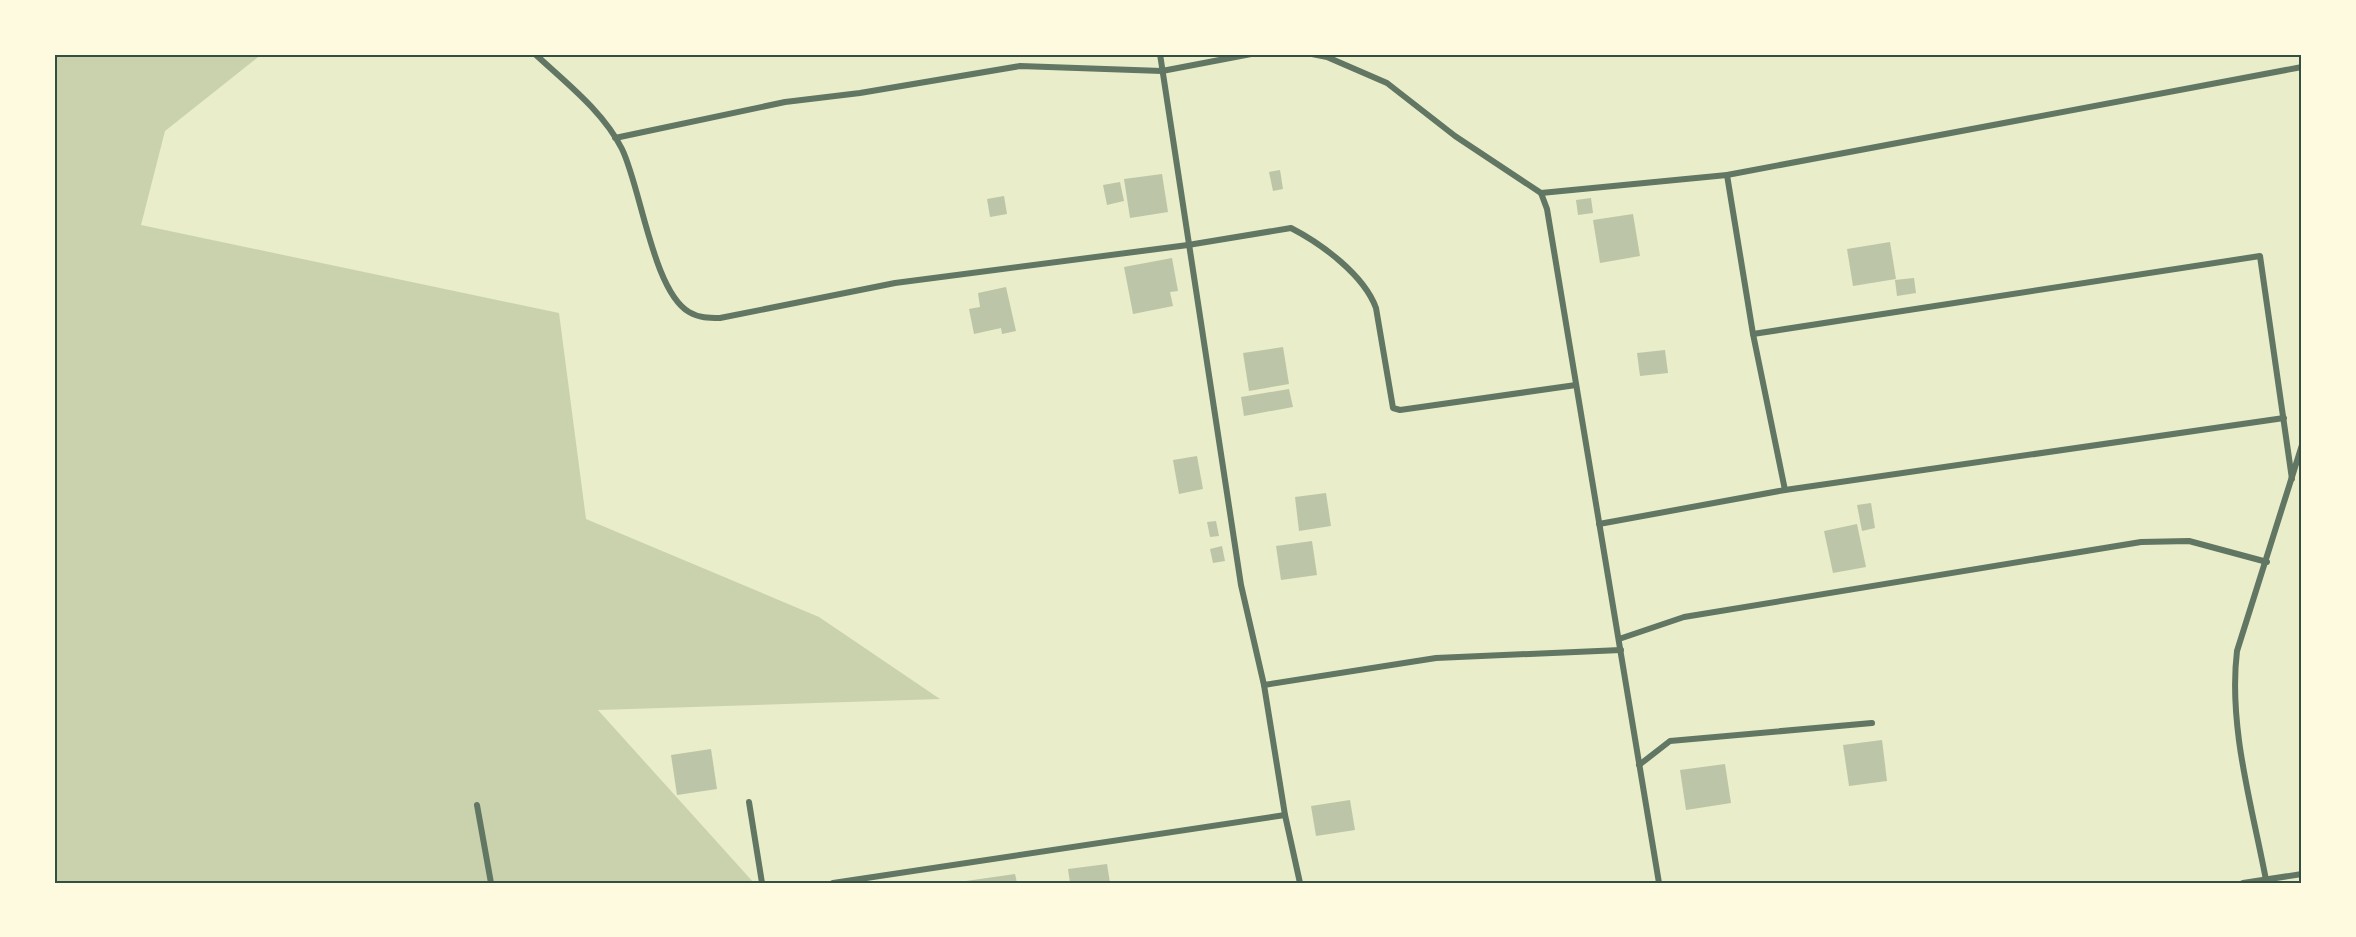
<svg xmlns="http://www.w3.org/2000/svg" width="2356" height="937" font-family="Inter,sans-serif">
  <style>
    .green { fill: #cad2ad }
    .building { fill: #bcc5a7 }
    .lines { fill: none; stroke-linecap: round; stroke-linejoin: round }
    .minor { stroke: #617663; stroke-width: 6 }
    .neatline { fill: none; stroke: #344e41; stroke-width: 2 }
  </style>
  <rect width="100%" height="100%" fill="#e9edc9"/>
  <!-- green -->
  <polygon class="green" points="54,54 262,54 165,131 141,225 559,313 586,519 819,617 940,699 598,710 754,883 54,883"/>
  <!-- building -->
  <g class="building">
    <polygon points="1280,170 1283,189 1273,191 1269,172"/>
    <polygon points="1162,174 1168,212 1130,218 1124,179"/>
    <polygon points="1120,182 1124,201 1107,205 1103,185"/>
    <polygon points="1004,196 1007,214 990,217 987,199"/>
    <polygon points="1591,198 1593,213 1578,215 1576,200"/>
    <polygon points="1633,214 1640,256 1600,263 1593,220"/>
    <polygon points="1890,242 1896,279 1853,286 1847,249"/>
    <polygon points="1172,258 1178,291 1170,292 1173,306 1133,314 1124,267"/>
    <polygon points="1914,278 1916,293 1897,296 1895,280"/>
    <polygon points="1006,287 1016,331 1002,334 1001,328 974,334 969,309 980,307 978,293"/>
    <polygon points="1283,347 1289,384 1249,391 1243,353"/>
    <polygon points="1665,350 1668,373 1640,376 1637,353"/>
    <polygon points="1289,389 1293,407 1244,416 1241,397"/>
    <polygon points="1197,456 1203,489 1179,494 1173,460"/>
    <polygon points="1326,493 1331,526 1299,531 1295,497"/>
    <polygon points="1871,503 1875,528 1862,531 1857,505"/>
    <polygon points="1216,521 1219,536 1210,537 1207,522"/>
    <polygon points="1857,524 1866,567 1833,573 1824,531"/>
    <polygon points="1312,541 1317,575 1281,580 1276,546"/>
    <polygon points="1222,546 1225,561 1213,563 1210,549"/>
    <polygon points="1882,740 1887,781 1849,786 1843,745"/>
    <polygon points="711,749 717,789 677,795 671,755"/>
    <polygon points="1725,764 1731,803 1686,810 1680,770"/>
    <polygon points="1350,800 1355,830 1316,836 1311,806"/>
    <polygon points="1107,864 1110,883 1070,883 1068,869"/>
    <polygon points="1015,874 1017,883 966,883 966,881"/>
  </g>
  <g class="lines">
    <!-- minor -->
    <g class="minor">
      <path d="M535 54C565 82 603 111 622 149 641 188 653 291 689 312 699 318 709 318 720 318L895 283 1188 245 1291 228C1322 244 1364 275 1376 308L1393 408 1400 410 1576 385"/>
      <polyline points="1160,54 1241,585 1264,685 1285,815 1300,883"/>
      <polyline points="1312,54 1327,57 1387,83 1455,136 1541,193 1547,209 1659,883"/>
      <polyline points="615,138 785,102 860,93 1020,66 1162,71 1251,54"/>
      <polyline points="1727,175 1753,334 1785,490"/>
      <polyline points="1541,193 1727,175 2302,67"/>
      <polyline points="1753,334 2260,256 2292,479"/>
      <polyline points="1599,524 1785,490 2284,418"/>
      <polyline points="1619,639 1684,617 2141,542 2189,541 2267,562"/>
      <polyline points="1264,685 1436,658 1621,650"/>
      <polyline points="1639,765 1670,741 1872,723"/>
      <polyline points="749,802 762,883"/>
      <polyline points="477,805 491,883"/>
      <path d="M2266 880C2252 806 2228 726 2237 651L2302 445"/>
      <polyline points="833,883 1285,815"/>
      <polyline points="2243,883 2302,874"/>
    </g>
  </g>
  <!-- border -->
  <rect width="2356" height="937" fill="none" stroke="#fefae0" stroke-width="111"/>
  <rect x="56" y="56" width="2244" height="826" class="neatline"/>
</svg>
